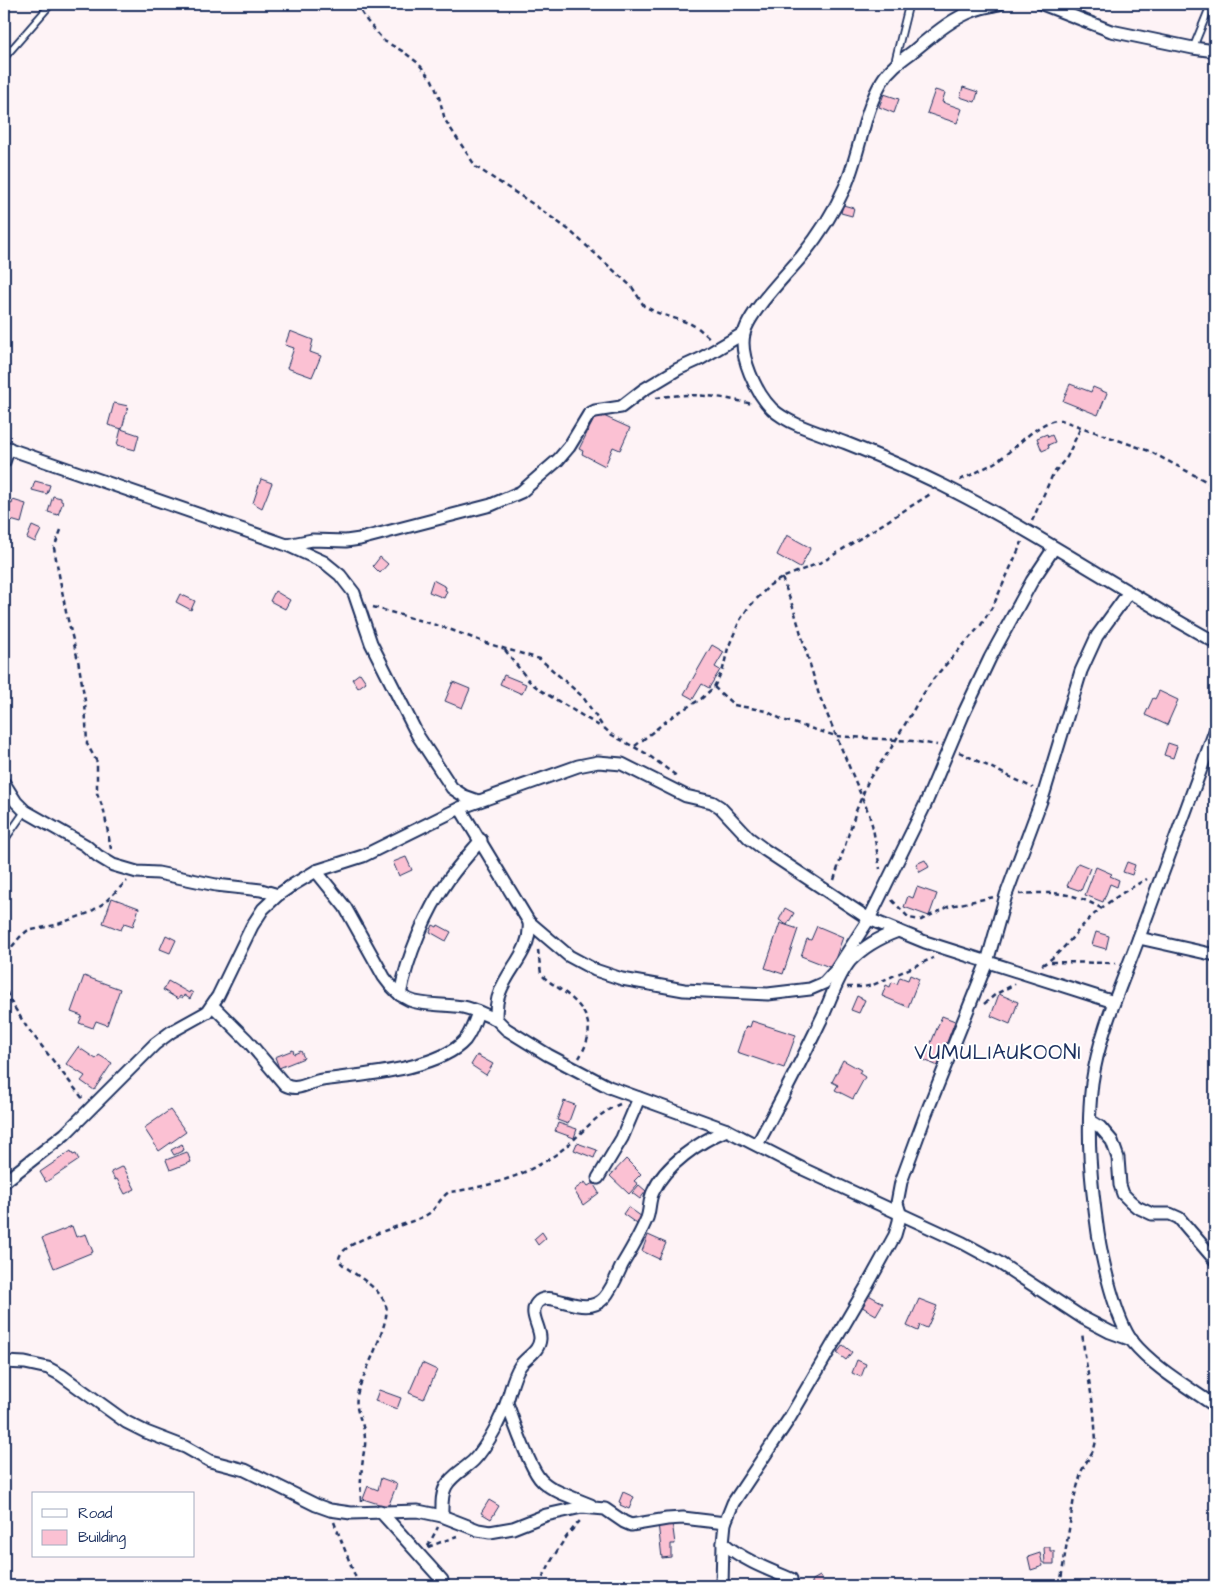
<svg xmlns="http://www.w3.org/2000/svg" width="1219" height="1590" font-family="'Architects Daughter',sans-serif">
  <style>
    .building { fill: #fbc1d3; stroke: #1b2f5e }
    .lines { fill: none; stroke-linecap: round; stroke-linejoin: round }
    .service-casing { stroke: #1b2f5e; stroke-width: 9 }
    .minor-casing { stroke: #1b2f5e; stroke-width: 15 }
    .path { stroke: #1b2f5e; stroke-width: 2.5; stroke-dasharray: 5 4; stroke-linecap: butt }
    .service { stroke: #fff; stroke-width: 5.5 }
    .minor { stroke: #fff; stroke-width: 11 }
    .labels { text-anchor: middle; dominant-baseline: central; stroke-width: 4; stroke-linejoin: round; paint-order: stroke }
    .quarter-label { font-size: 21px; letter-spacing: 1px; fill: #1b2f5e; stroke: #fff }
  </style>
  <rect width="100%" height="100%" fill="#fef3f6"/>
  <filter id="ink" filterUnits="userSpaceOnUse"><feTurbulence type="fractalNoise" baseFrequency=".02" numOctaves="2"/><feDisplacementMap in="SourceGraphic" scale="10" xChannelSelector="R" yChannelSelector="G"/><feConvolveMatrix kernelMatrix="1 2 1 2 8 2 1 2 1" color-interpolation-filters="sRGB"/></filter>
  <g filter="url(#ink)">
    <!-- building -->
    <g class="building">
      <polygon points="963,87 978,92 975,102 960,97"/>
      <polygon points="935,90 945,93 942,102 962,109 957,123 927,113"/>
      <polygon points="884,94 899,99 894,113 879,107"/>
      <polygon points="843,205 854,208 852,216 841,213"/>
      <polygon points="290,331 313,340 310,352 321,356 312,377 287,368 294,348 285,345"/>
      <polygon points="1070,384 1091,392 1093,387 1107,393 1098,415 1063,401"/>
      <polygon points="114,403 128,406 122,429 108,425"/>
      <polygon points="597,413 630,428 620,450 613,447 605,466 582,454 583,451 579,449"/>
      <polygon points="121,429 139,435 135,450 117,445"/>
      <polygon points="1047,434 1048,437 1052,435 1055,442 1048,445 1049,448 1042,451 1037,438"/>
      <polygon points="261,479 272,483 262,508 253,503"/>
      <polygon points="35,481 50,485 47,494 32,490"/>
      <polygon points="53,496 61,498 61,501 63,502 58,515 48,512"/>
      <polygon points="13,500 26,504 21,523 4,518 4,501 12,504"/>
      <polygon points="32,526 41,530 35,542 27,538"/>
      <polygon points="787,535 809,547 810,549 800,568 777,555"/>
      <polygon points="380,557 388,564 380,573 373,566"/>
      <polygon points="433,580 446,587 445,590 447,591 444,598 429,592"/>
      <polygon points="275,591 290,600 285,609 270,601"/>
      <polygon points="180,594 195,601 191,610 176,602"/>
      <polygon points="712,645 724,652 715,667 720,670 709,688 702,684 693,699 684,694"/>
      <polygon points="360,673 366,682 358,688 352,679"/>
      <polygon points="504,675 526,684 522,694 500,684"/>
      <polygon points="453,682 470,689 462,708 445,701"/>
      <polygon points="1159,691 1178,700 1167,725 1145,715 1153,698 1155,699"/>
      <polygon points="1168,743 1177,746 1173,758 1164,755"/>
      <polygon points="406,857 412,870 399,876 393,862"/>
      <polygon points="925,860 929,867 920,872 916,864"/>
      <polygon points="1127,862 1135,865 1132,875 1123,872"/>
      <polygon points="1078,863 1090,868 1081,891 1067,886"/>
      <polygon points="1096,867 1112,874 1110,876 1119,880 1117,887 1110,884 1103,902 1085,895"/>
      <polygon points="917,887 937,894 929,916 904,907 908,896 913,898"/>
      <polygon points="112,898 139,908 133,926 124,923 121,930 103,923"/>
      <polygon points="785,908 794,913 787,925 779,920"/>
      <polygon points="780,923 798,929 783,974 765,968"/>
      <polygon points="433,925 437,927 438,925 451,932 446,941 430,932"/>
      <polygon points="817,926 843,937 832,968 801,956 807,939 811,940"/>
      <polygon points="1096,932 1109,936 1106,949 1092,945"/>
      <polygon points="166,935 176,940 170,953 160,949"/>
      <polygon points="910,975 919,979 908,1007 882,996 886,985 890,987 892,982 897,984 900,977 908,980"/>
      <polygon points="84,976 120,989 107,1025 96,1021 93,1028 79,1023 82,1016 71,1012"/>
      <polygon points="168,981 189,993 190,991 193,993 190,999 184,995 183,998 180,996 178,999 163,990"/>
      <polygon points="999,994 1018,1002 1010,1024 991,1016"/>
      <polygon points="857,996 865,1000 859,1013 851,1010"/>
      <polygon points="942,1016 955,1021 938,1066 924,1060"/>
      <polygon points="752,1021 796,1035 784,1068 737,1052 746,1026 750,1027"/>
      <polygon points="78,1047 96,1059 99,1055 112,1063 94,1090 81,1081 85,1076 66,1064"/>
      <polygon points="293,1050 294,1054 301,1051 304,1058 279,1068 275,1057"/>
      <polygon points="477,1055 493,1064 486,1075 471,1065"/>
      <polygon points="843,1060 861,1070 859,1073 865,1077 853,1099 835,1090 838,1085 832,1082"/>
      <polygon points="564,1101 575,1105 568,1124 557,1120"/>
      <polygon points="170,1110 186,1132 159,1151 144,1128"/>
      <polygon points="558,1123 577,1129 574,1138 555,1131"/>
      <polygon points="577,1143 597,1150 594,1158 574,1150"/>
      <polygon points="182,1144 184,1150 174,1155 171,1150"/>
      <polygon points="71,1151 73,1155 76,1154 79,1160 46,1182 40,1172"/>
      <polygon points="187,1152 191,1162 170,1170 166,1160"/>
      <polygon points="626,1159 641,1174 634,1181 638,1184 629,1194 610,1176"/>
      <polygon points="123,1166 135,1189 125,1194 117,1179 115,1180 111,1172"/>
      <polygon points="585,1182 588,1186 593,1183 599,1193 583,1205 574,1190"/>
      <polygon points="639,1185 646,1191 640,1199 632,1193"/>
      <polygon points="628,1207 645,1219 640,1226 623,1214"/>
      <polygon points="72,1226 76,1237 86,1234 93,1252 54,1268 42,1238"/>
      <polygon points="542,1232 546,1238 538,1245 534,1239"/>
      <polygon points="648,1235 666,1243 659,1259 642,1251"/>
      <polygon points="865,1293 883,1303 876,1315 859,1305"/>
      <polygon points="919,1299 937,1306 927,1328 920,1325 918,1331 907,1326"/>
      <polygon points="843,1345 852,1352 846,1360 837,1353"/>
      <polygon points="857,1360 866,1364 861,1377 852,1373"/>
      <polygon points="422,1363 437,1370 424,1399 409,1393"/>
      <polygon points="379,1390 401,1398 397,1409 375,1401"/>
      <polygon points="381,1478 397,1484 388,1507 363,1499 368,1486 378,1490"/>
      <polygon points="623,1492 634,1497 629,1509 620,1505 621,1503 619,1502"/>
      <polygon points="489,1500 499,1506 491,1519 481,1513"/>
      <polygon points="672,1521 675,1544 671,1544 671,1557 662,1558 658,1523"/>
      <polygon points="1044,1547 1050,1547 1050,1551 1054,1551 1054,1564 1045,1564"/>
      <polygon points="1040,1553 1043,1566 1031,1570 1028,1557"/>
      <polygon points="820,1576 824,1584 820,1586 814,1586 811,1581"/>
    </g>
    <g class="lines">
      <defs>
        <g id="service">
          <polyline points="1193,48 1211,4"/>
          <polyline points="4,58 51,4"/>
          <polyline points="894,65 909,4"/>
          <polyline points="4,841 25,811"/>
        </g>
        <g id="minor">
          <path d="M999 4C991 6 982 7 975 10 950 19 931 37 911 53 900 61 889 69 882 81 863 113 860 153 845 187 834 212 819 235 802 256 787 274 748 313 744 334 739 356 756 393 772 409 789 425 823 434 846 443 879 456 912 470 944 486 1038 533 1124 592 1215 642"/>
          <polyline points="1042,4 1111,31 1193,48 1215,51"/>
          <polyline points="4,447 287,545 324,562 340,575 354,593 371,643 418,736 452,788 464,796 478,801"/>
          <polyline points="4,462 9,448"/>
          <polyline points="287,545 312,540 346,541 360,539 491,505 521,492 558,460 569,447 589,414 595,411 621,407 643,390 678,369 700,359 744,333"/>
          <path d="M1215 731C1190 800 1164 870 1138 940 1121 986 1099 1033 1092 1083 1086 1133 1091 1184 1098 1233 1102 1260 1116 1320 1132 1341 1153 1367 1188 1387 1215 1406"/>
          <polyline points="4,783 16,802 25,811 85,845 98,856 113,865 137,872 158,873 216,885 261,890 278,895"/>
          <polyline points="460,808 529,922 569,956 595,970 622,979 684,990 768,994 810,989 824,983 836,970 869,919 925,805 963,715 990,658 1032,581 1054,548"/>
          <path d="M316 871 345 907 384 977C408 1012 427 1001 463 1007 474 1009 485 1015 496 1019"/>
          <path d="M529 922C532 951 509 967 500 992 496 1001 496 1010 496 1019L506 1029 548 1055 609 1087 727 1130 803 1169 963 1243 998 1262 1083 1318 1110 1332 1132 1340"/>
          <polyline points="1139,938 1215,955"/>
          <path d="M400 995C407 957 426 911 449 879 459 865 470 853 481 840"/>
          <path d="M213 1006 247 1040 285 1085C297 1092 309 1082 322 1080 359 1075 439 1070 465 1040 471 1032 475 1021 478 1012"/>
          <polyline points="1090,1121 1100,1127 1112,1141 1118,1158 1120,1185 1123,1194 1130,1201 1137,1207 1152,1214 1170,1214 1179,1218 1215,1260"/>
          <path d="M757 1145C779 1104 800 1064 820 1022 830 1003 836 978 850 961 864 946 879 938 898 931"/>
          <polyline points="598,1178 622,1138 639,1098"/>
          <polyline points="4,1182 65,1134 155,1044 171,1032 207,1012 218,996 252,926 263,909 278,895 291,886 316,871 363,856 460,808 578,766 598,762 622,764 686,796 712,802 720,807 749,838 765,850 869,919 925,942 1114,1002"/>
          <polyline points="4,1362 25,1363 48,1368 61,1375 126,1422 146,1432 185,1447 210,1461 245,1470 316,1505 330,1510 351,1513 418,1511 442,1516 478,1530 490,1532 513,1528 546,1515 582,1507 605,1509 624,1522 631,1525 667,1519 683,1518 725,1523"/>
          <path d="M507 1403C513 1420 530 1470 542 1481 555 1493 575 1498 591 1505"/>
          <polyline points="380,1511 442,1580"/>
          <path d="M442 1516C442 1506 441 1495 446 1486 452 1475 465 1469 474 1460 482 1452 489 1440 495 1429 499 1420 504 1411 507 1401 511 1390 513 1376 520 1366 527 1356 539 1352 540 1339 541 1328 528 1313 537 1303 549 1287 584 1320 604 1298 612 1289 617 1276 622 1265 631 1250 640 1235 647 1218 650 1210 649 1200 653 1192 665 1165 700 1141 727 1130"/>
          <path d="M723 1543C743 1560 767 1569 791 1579"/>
          <polyline points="722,1586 723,1543 725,1523 733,1503 789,1419 868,1284 895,1235 899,1221 900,1213 897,1203 901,1182 926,1114 987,962 1006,895 1044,793 1081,671 1097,636 1129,592"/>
        </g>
      </defs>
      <!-- service casing -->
      <use href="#service" class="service-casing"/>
      <!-- minor casing -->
      <use href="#minor" class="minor-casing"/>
      <!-- path -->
      <g class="path">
        <polyline points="356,4 367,21 384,41 404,52 418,63 432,80 439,97 445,120 476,167 533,204 569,230 632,287 644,306 658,313 689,323 698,328 711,339"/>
        <path d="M656 398C688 392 720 396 752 404"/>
        <path d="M960 480C971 475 983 469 994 463 1014 451 1040 418 1061 420L1149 451 1215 486"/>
        <polyline points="1032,521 1053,474 1067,457 1081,427"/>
        <polyline points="61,530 54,548 66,612 78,660 85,701 87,744 97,762 97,793 104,811 111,849"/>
        <polyline points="782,578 794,610 819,695 869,814 873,828 880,869"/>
        <polyline points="373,607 446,628 489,644 540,659 583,697 603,727 612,735 647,754 678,777"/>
        <polyline points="505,650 529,681 540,690 601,727"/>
        <polyline points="714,687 734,705 766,711 783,720 836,736 912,741 937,745"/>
        <polyline points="635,746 674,715 701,699 714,687 723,669 728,648 740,620 748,608 770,585 782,578 824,561 932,493"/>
        <polyline points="959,752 1033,788"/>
        <polyline points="834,880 856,811 869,779 890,750 918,702 934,678 981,625 994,604 1022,542"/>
        <path d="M1019 894C1054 892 1070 891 1101 908"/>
        <polyline points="892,900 909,918 921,920 950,906 994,897"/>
        <polyline points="4,949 10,949 20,937 27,931 55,925 89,913 104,903 127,881"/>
        <path d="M538 950 541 974C549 983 560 988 569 996 592 1015 594 1034 579 1058"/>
        <polyline points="1051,962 1116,963"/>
        <path d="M1042 965C1060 955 1072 937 1086 922 1104 904 1124 891 1147 879"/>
        <polyline points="4,983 9,999 26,1026 83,1099"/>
        <polyline points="847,987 863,987 873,985 933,958"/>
        <polyline points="984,1004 996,994 1015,984"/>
        <path d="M361 1501C360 1487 361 1473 363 1459 363 1453 366 1446 365 1440 365 1419 351 1412 359 1388 365 1372 391 1319 386 1306 379 1285 354 1276 339 1261 336 1240 412 1225 428 1214 437 1208 440 1198 449 1192 491 1187 536 1173 569 1144 586 1129 598 1113 620 1104"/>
        <polyline points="334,1522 359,1586"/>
        <polyline points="428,1546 438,1527"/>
        <polyline points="428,1547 457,1536"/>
        <path d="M539 1586C550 1562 562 1539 581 1520"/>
        <polyline points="1060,1586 1074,1498 1082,1470 1094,1449 1096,1441 1094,1412 1084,1349 1082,1332"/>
      </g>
      <!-- service -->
      <use href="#service" class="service"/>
      <!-- minor -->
      <use href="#minor" class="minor"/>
    </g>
  </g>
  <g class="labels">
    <!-- quarter labels -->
    <g class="quarter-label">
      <text x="998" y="1052">VUMULIAUKOONI</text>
    </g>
  </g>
  <!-- margin -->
  <rect width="1219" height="1590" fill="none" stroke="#fff" stroke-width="20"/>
  <rect x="10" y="10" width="1199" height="1570" fill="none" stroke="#1b2f5e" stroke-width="2" filter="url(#ink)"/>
  <!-- legend -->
  <rect x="32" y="1492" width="162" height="65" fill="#ffffff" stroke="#a4acbf"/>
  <rect x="42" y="1509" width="25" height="8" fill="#ffffff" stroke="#a4acbf"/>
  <text x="78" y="1518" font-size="15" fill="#1b2f5e">Road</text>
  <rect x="42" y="1530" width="25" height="15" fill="#fbc1d3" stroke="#a4acbf"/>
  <text x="78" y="1542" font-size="15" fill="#1b2f5e">Building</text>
</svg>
